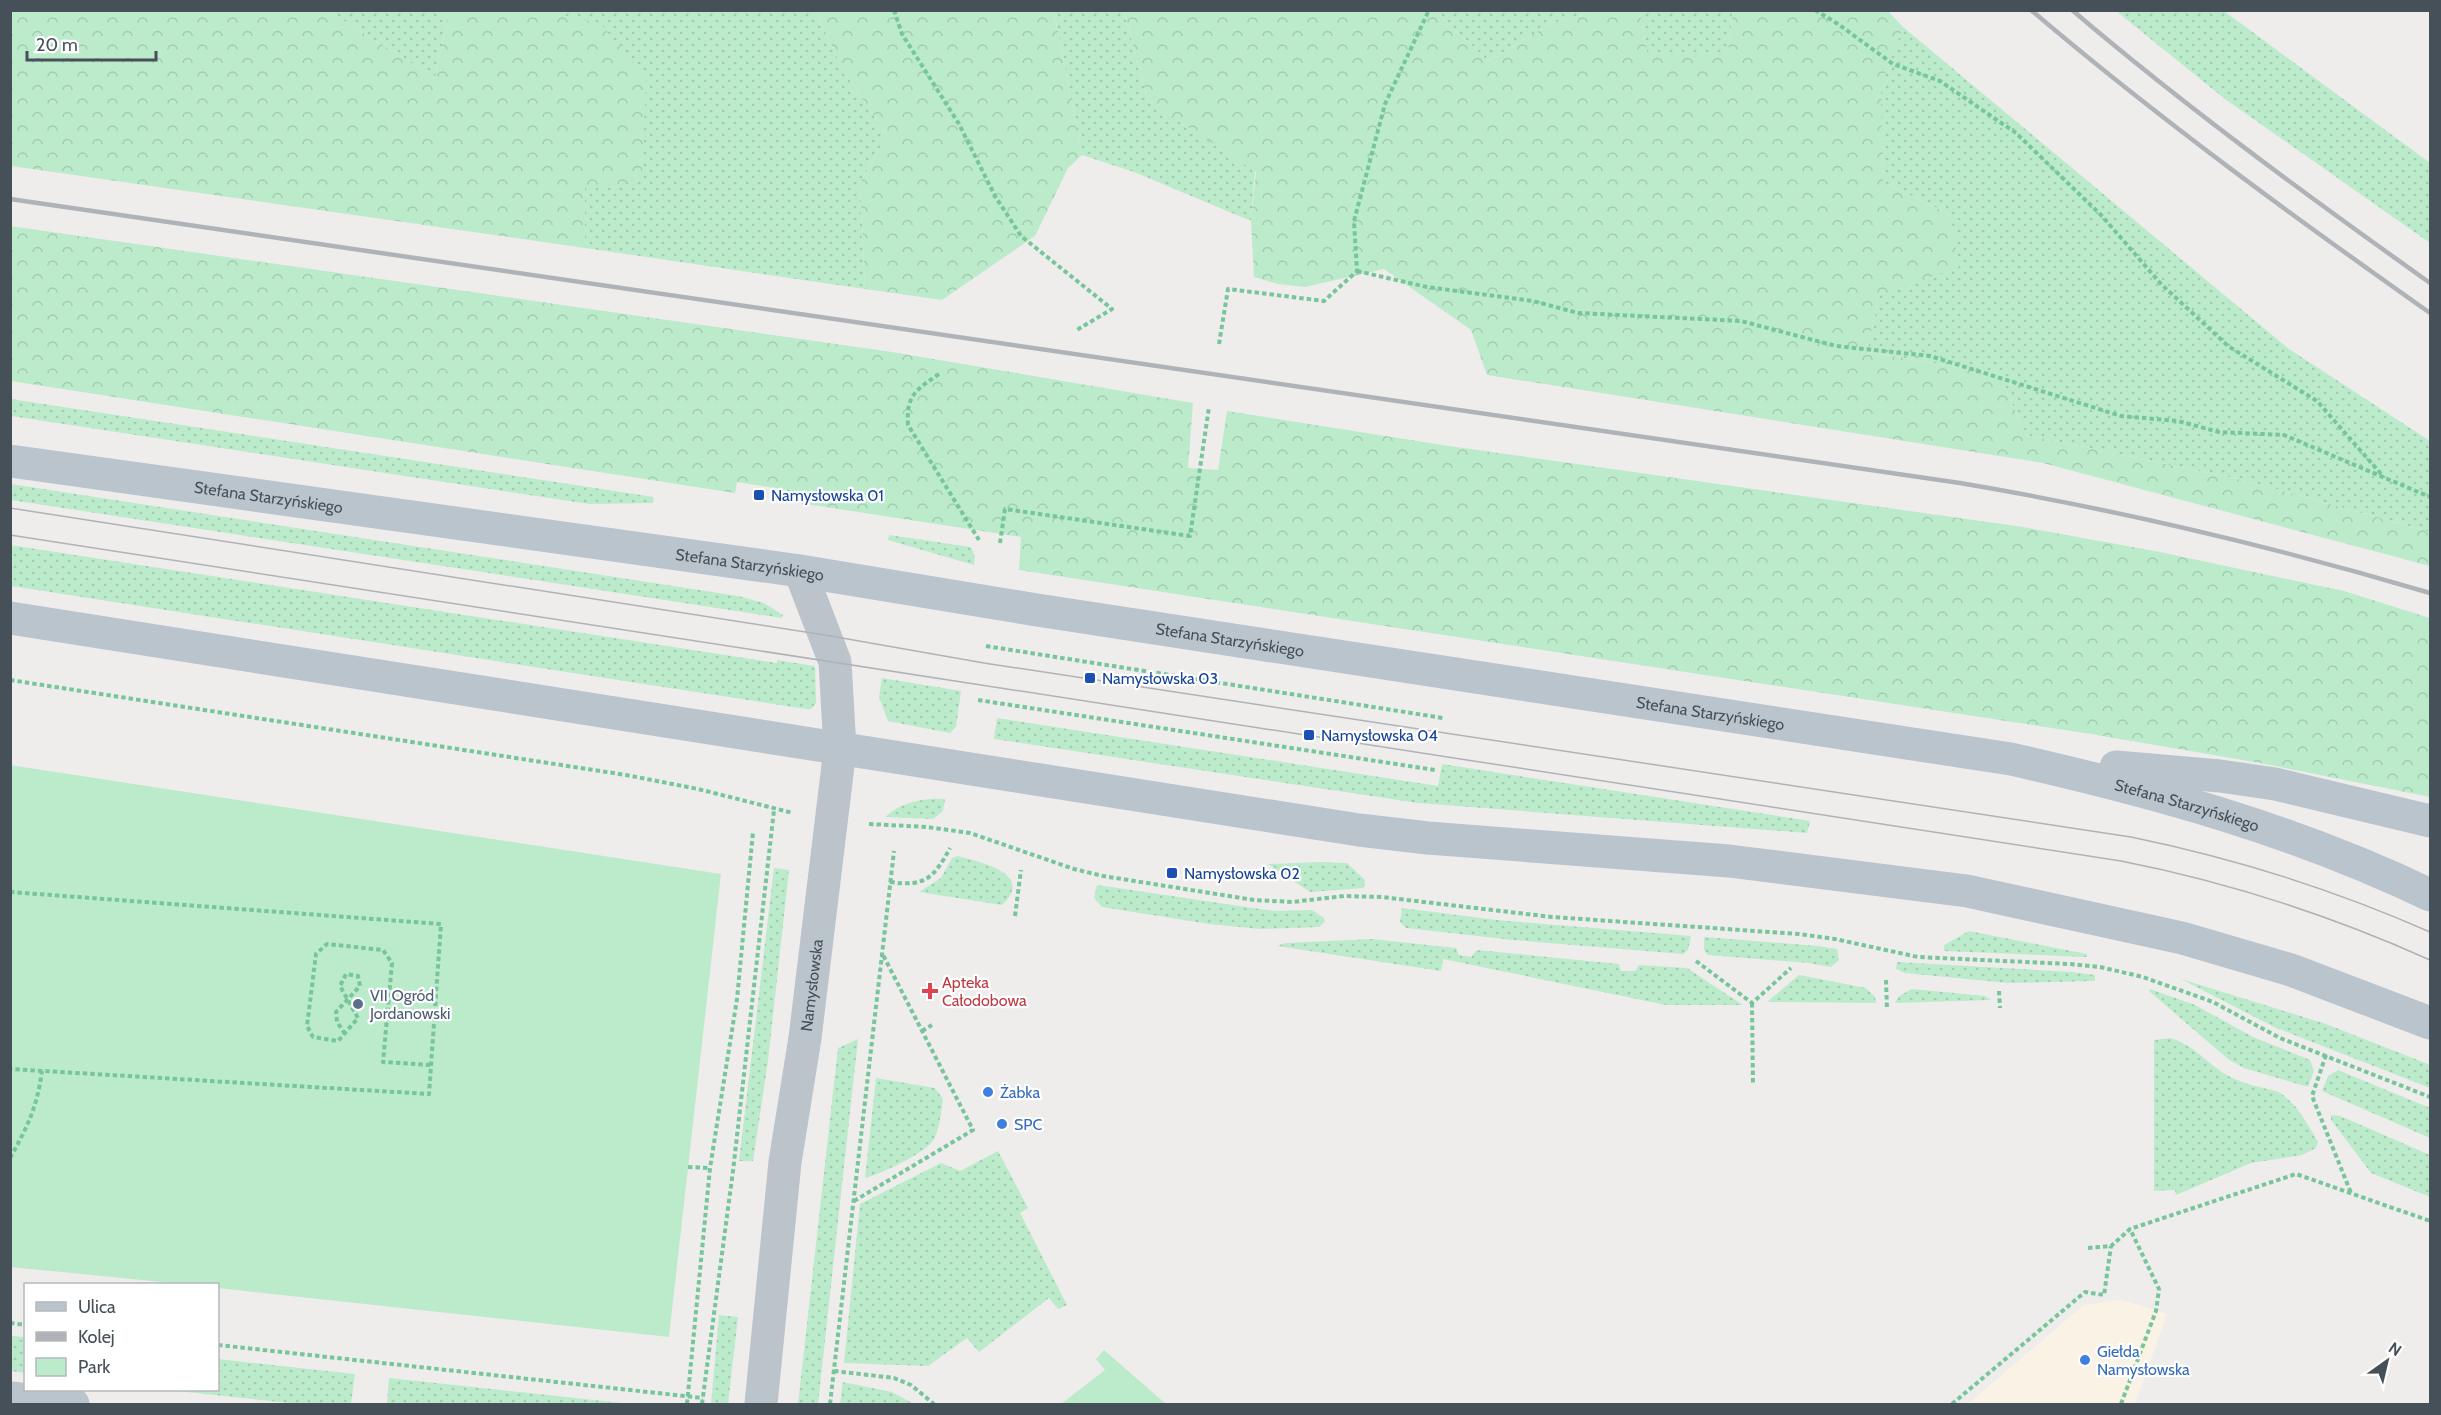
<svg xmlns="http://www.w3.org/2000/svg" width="2441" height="1415" font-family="Cabin,sans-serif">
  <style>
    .commercial { fill: #faf3e5 }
    .grass { fill: url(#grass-dots) }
    .forest { fill: url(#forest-crowns) }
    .green { fill: #bcebcc }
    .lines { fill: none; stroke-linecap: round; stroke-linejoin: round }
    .path { stroke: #77c69b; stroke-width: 4; stroke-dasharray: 4.5 3; stroke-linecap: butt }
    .minor { stroke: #bbc4cb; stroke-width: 33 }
    .secondary { stroke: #b9c4cd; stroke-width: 33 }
    .tram { stroke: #afb2b6; stroke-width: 1.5 }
    .rail { stroke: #afb2b6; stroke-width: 4.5 }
    .transit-dot { fill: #1a4fb4; stroke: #fff; stroke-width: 2 }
    .health-dot { fill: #e0444e; stroke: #fff; stroke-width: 2 }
    .service-dot { fill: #5c6f8a; stroke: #fff; stroke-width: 2 }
    .shop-dot { fill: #3f7fe0; stroke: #fff; stroke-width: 2 }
    .labels { text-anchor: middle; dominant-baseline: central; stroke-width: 4.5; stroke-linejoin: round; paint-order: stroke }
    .transit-label { font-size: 16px; fill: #164399; stroke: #fff; text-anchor: start }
    .street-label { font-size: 16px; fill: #465058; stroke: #fff }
    .health-label { font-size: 16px; fill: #be3a42; stroke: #fff; text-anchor: start }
    .service-label { font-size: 16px; fill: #4e5e75; stroke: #fff; text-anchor: start }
    .shop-label { font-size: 16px; fill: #366cbe; stroke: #fff; text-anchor: start }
  </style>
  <defs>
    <pattern id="grass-dots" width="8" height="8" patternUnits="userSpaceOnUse" patternTransform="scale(1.5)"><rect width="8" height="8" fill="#bcebcc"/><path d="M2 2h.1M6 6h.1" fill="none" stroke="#a3cbb1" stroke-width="1.8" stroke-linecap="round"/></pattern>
    <pattern id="forest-crowns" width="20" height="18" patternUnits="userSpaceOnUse" patternTransform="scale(1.5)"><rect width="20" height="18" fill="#bcebcc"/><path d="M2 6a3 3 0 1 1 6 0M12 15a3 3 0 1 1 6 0" fill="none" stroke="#a3cbb1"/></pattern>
  </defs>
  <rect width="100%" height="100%" fill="#efecec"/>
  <!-- commercial -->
  <polygon class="commercial" points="2121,1300 2167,1314 2135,1404 1968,1404 2084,1305"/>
  <!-- grass -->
  <g class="grass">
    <polygon points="328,11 444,11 447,21 435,78"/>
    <polygon points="547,11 815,11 845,73 887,136 860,183 865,289 585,248 585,188"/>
    <polygon points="1054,11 1124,11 1148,101 1255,171 1251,221 1134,172 1082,155"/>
    <polygon points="1350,11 1597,11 1552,23 1488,61 1435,11"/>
    <polygon points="1640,11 1733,11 1728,52 1647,52"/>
    <polygon points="2116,11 2224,11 2430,163 2430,243 2225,99"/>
    <polygon points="1903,27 2289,349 2430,441 2430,532 2243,480 2026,435 1999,374 1867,352 1879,295 1951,215 1883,182 1880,85"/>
    <polygon points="11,399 654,497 653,503 589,504 11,416"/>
    <polygon points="11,484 738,596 764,603 783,615 782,618 11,500"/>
    <polygon points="889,535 971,547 975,557 974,565 888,540"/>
    <polygon points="10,545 777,663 777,660 815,666 816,703 811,709 806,709 11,586"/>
    <polygon points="882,678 961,691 956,727 950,733 888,721 879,697"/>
    <polygon points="997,718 1438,786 1442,764 1810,821 1807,833 1418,803 994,739"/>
    <path d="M945 799 943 811 933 819 885 817C902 802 922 798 945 799Z"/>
    <path d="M958 856C979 862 1036 873 1002 905L919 892 941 878 952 858Z"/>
    <polygon points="1323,862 1347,863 1365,880 1364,888 1310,892 1268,864"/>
    <polygon points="774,868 789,870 768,1061 753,1161 739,1161"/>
    <polygon points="1097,885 1274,911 1312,910 1324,918 1325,922 1319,927 1260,929 1209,924 1102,907 1094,898"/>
    <polygon points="1402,908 1497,920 1691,936 1688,950 1683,954 1513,940 1406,928 1400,922"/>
    <polygon points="1969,931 2087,954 2087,957 1944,951 1944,945"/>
    <polygon points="1704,937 1818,946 1837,949 1839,960 1831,967 1808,963 1708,955 1704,950"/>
    <polygon points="1372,939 1456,948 1459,955 1471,957 1477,950 1619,964 1621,971 1635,971 1639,965 1687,968 1743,1005 1666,1005 1443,959 1441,971 1277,946 1286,943"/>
    <polygon points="1897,962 2072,972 2095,975 2095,981 2008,983 1905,973 1896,969"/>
    <polygon points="1799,975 1866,988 1875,997 1876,1003 1767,1002"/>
    <polygon points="2181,979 2326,1024 2428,1064 2430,1065 2430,1088 2274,1027"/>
    <polygon points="1912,989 1985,996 1991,1000 1895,1003 1899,996"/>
    <polygon points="2150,989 2195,1005 2253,1037 2310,1060 2314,1071 2308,1087 2244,1068 2228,1059 2149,991"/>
    <path d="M2170 1038C2192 1044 2206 1062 2225 1074 2241 1084 2261 1087 2279 1092 2298 1105 2307 1123 2318 1142L2316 1148 2302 1155 2251 1163 2176 1195 2175 1190 2154 1191V1040Z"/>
    <polygon points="858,1039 818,1404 798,1404 838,1048"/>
    <polygon points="2338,1070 2430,1108 2430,1138 2322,1091 2328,1076"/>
    <path d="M876 1078 935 1088 943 1099C941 1112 940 1135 929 1145 916 1157 883 1173 865 1178Z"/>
    <polygon points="2331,1115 2340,1116 2430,1155 2430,1197 2371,1173 2331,1120"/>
    <polygon points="998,1151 1028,1208 1020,1213 1067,1305 1058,1309 1049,1298 979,1352 967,1338 928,1366 844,1363 860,1204 941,1163 960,1171"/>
    <polygon points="719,1315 738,1317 728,1404 711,1404"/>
    <polygon points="11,1336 25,1337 25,1373 11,1371"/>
    <polygon points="218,1359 355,1374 351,1404 298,1404 169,1390 218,1390"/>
    <polygon points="389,1378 631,1404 387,1404"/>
    <polygon points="843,1382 892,1392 914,1404 840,1404"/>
  </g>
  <!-- forest -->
  <g class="forest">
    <polygon points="11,10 328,11 435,78 447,21 444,11 547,11 601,24 646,78 642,181 585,188 585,248 11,166"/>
    <polygon points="815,11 1054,11 1082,155 1068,168 1035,236 942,300 865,289 860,183 887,136 845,73"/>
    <polygon points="1124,11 1435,11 1488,61 1552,23 1597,11 1640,11 1647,52 1728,52 1733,11 1888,11 1903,27 1881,85 1883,182 1951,215 1959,267 1879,295 1867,352 1999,374 2026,435 2243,480 2430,532 2430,566 2043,463 1487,375 1471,330 1384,269 1305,287 1278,284 1254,277 1251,221 1256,172 1148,101"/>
    <polygon points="10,226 892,352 1193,403 1188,468 1218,470 1227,411 1449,446 2023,527 2160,552 2344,591 2430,618 2430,797 2260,763 2091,734 1019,570 1021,537 786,501 787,490 737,482 735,493 11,381"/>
  </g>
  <!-- green -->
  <g class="green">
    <polygon points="10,765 721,874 669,1337 218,1288 218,1284 182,1284 11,1267"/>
    <polygon points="1104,1350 1166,1404 1061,1404 1105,1370 1096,1359"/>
  </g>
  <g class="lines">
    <!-- path -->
    <g class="path">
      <polyline points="894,10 902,34 959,124 995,196 1021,236 1112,309 1075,331"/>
      <polyline points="1815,10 1838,24 1893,64 1940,81 2016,133 2102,216 2161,284 2228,346 2317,401 2382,475"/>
      <polyline points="1357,271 1427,287 1533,301 1578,313 1741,321 1836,346 1930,356 2121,416 2178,421 2219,432 2284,435 2430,497"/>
      <polyline points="1219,344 1228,289 1324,301 1357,271 1354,221 1385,104 1429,10"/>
      <path d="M939 374C916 390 906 395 908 425L979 540"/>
      <polyline points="1000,543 1005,509 1190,536 1209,407"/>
      <polyline points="986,646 1443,718"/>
      <polyline points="10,680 626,775 698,789 793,813"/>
      <polyline points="978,700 1435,770"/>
      <polyline points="869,824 927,827 970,833 1074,869 1103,876 1254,900 1292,902 1344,896 1382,897 1552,917 1799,934 1835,939 1918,957 2069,964 2100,967 2143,977 2213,1002 2280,1038 2430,1097"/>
      <path d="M890 882C925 887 934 878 950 848"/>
      <polyline points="10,892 441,924 429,1094 10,1069"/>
      <polyline points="1015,916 1021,870"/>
      <polyline points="1696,961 1752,1003 1791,968"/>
      <polyline points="1886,980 1887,1010"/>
      <polyline points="1999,991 2000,1008"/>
      <polyline points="1752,1003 1753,1085"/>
      <polyline points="388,1015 434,1019"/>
      <polyline points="922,1031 932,1025"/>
      <polyline points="345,1034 337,1022 336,1012 360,986 358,976 346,974 340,986 358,1018 338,1041 313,1037 307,1026 316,954 327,944 383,950 392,963 383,1062 431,1065"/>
      <polyline points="2326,1055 2312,1096 2351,1193"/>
      <path d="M10 1158C28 1126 37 1107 42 1071"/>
      <polyline points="688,1167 710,1168"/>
      <polyline points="854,1201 973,1130 882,953"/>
      <polyline points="2088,1248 2111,1246 2130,1229 2296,1174 2430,1221"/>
      <polyline points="10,1323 26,1325"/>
      <polyline points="218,1345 703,1398"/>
      <polyline points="834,1371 894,1378 911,1385 934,1404"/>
      <polyline points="687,1404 710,1168 737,999 753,832"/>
      <polyline points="702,1404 733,1171 774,810"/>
      <polyline points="830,1404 894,851"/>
      <polyline points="1952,1404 2085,1292 2104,1295 2111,1246"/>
      <polyline points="2121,1404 2156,1311 2159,1289 2130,1229"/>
    </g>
    <!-- minor -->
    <g class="minor">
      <polyline points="10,1398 73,1404"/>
      <path id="s1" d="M761 1404 785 1162 805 1038 840 749 835 662 800 571"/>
    </g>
    <!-- secondary -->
    <g class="secondary">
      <path id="s2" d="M10 461 800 571 1037 610 2011 759C2156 792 2295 830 2430 895"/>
      <polyline points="10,618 1359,830 1428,838 1729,861 1967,891 2182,938 2291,970 2430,1023"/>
      <polyline points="2116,767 2220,776 2275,784 2430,821"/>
    </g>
    <!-- tram -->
    <g class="tram">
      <path d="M10 508 825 635 984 663 2131 837C2233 858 2335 890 2430 932"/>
      <path d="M10 535 2121 861C2228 882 2332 916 2430 960"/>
    </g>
    <!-- rail -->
    <g class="rail">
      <path d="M2031 10C2159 119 2294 217 2430 313"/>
      <path d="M2072 10C2187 108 2308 196 2430 283"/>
      <path d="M10 199 1960 483C2119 510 2275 547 2430 593"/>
    </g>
  </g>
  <!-- markers -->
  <g class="transit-dot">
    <rect x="753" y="489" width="12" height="12" rx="3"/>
    <rect x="1084" y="672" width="12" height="12" rx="3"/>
    <rect x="1303" y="729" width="12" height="12" rx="3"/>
    <rect x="1166" y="867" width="12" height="12" rx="3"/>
  </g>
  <path class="health-dot" d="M927 982h6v6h6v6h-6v6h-6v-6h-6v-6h6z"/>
  <circle class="service-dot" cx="358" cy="1004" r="6"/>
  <g class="shop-dot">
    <circle cx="988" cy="1092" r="6"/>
    <circle cx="1002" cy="1124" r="6"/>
    <circle cx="2085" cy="1360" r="6"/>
  </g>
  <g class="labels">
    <!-- transit labels -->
    <g class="transit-label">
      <text x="771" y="495">Namysłowska 01</text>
      <text x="1102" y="678">Namysłowska 03</text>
      <text x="1321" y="735">Namysłowska 04</text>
      <text x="1184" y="873">Namysłowska 02</text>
    </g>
    <!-- street labels -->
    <g class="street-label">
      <text stroke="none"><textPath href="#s2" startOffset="261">Stefana Starzyńskiego</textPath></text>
      <text stroke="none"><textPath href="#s2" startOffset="747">Stefana Starzyńskiego</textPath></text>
      <text stroke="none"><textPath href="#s2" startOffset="1233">Stefana Starzyńskiego</textPath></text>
      <text stroke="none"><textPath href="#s2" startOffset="1719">Stefana Starzyńskiego</textPath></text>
      <text stroke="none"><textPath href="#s2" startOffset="2205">Stefana Starzyńskiego</textPath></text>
      <text stroke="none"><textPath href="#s1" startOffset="422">Namysłowska</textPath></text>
    </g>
    <!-- health labels -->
    <g class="health-label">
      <text x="942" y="982">Apteka<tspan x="942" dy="18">Całodobowa</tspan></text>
    </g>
    <!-- service labels -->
    <g class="service-label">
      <text x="370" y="995">VII Ogród<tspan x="370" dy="18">Jordanowski</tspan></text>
    </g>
    <!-- shop labels -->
    <g class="shop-label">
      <text x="1000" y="1092">Żabka</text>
      <text x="1014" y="1124">SPC</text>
      <text x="2097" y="1351">Giełda<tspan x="2097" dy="18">Namysłowska</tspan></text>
    </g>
  </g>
  <!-- border -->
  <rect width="2441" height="1415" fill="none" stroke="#465058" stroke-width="24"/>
  <!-- legend -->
  <rect x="24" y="1283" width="195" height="108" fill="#ffffff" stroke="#b5b9bc" stroke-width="1.5"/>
  <rect x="36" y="1302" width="30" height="9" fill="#b9c4cd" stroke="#b5b9bc" stroke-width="1.5"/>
  <text x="78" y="1313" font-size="18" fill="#465058">Ulica</text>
  <rect x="36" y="1332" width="30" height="9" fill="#afb2b6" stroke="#b5b9bc" stroke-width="1.5"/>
  <text x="78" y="1343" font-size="18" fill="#465058">Kolej</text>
  <rect x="36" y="1358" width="30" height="18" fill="#bcebcc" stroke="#b5b9bc" stroke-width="1.5"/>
  <text x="78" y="1373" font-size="18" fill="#465058">Park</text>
  <!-- north arrow -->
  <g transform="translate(2387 1361) rotate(34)" stroke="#ffffff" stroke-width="4.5" paint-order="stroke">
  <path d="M0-4.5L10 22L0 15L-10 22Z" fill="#465058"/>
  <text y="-9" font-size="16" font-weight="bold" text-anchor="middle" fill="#465058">N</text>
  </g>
  <!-- scale -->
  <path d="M27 51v9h129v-9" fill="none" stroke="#465058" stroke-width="3"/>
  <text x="36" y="51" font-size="18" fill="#465058" stroke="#ffffff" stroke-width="4.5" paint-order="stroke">20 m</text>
</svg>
